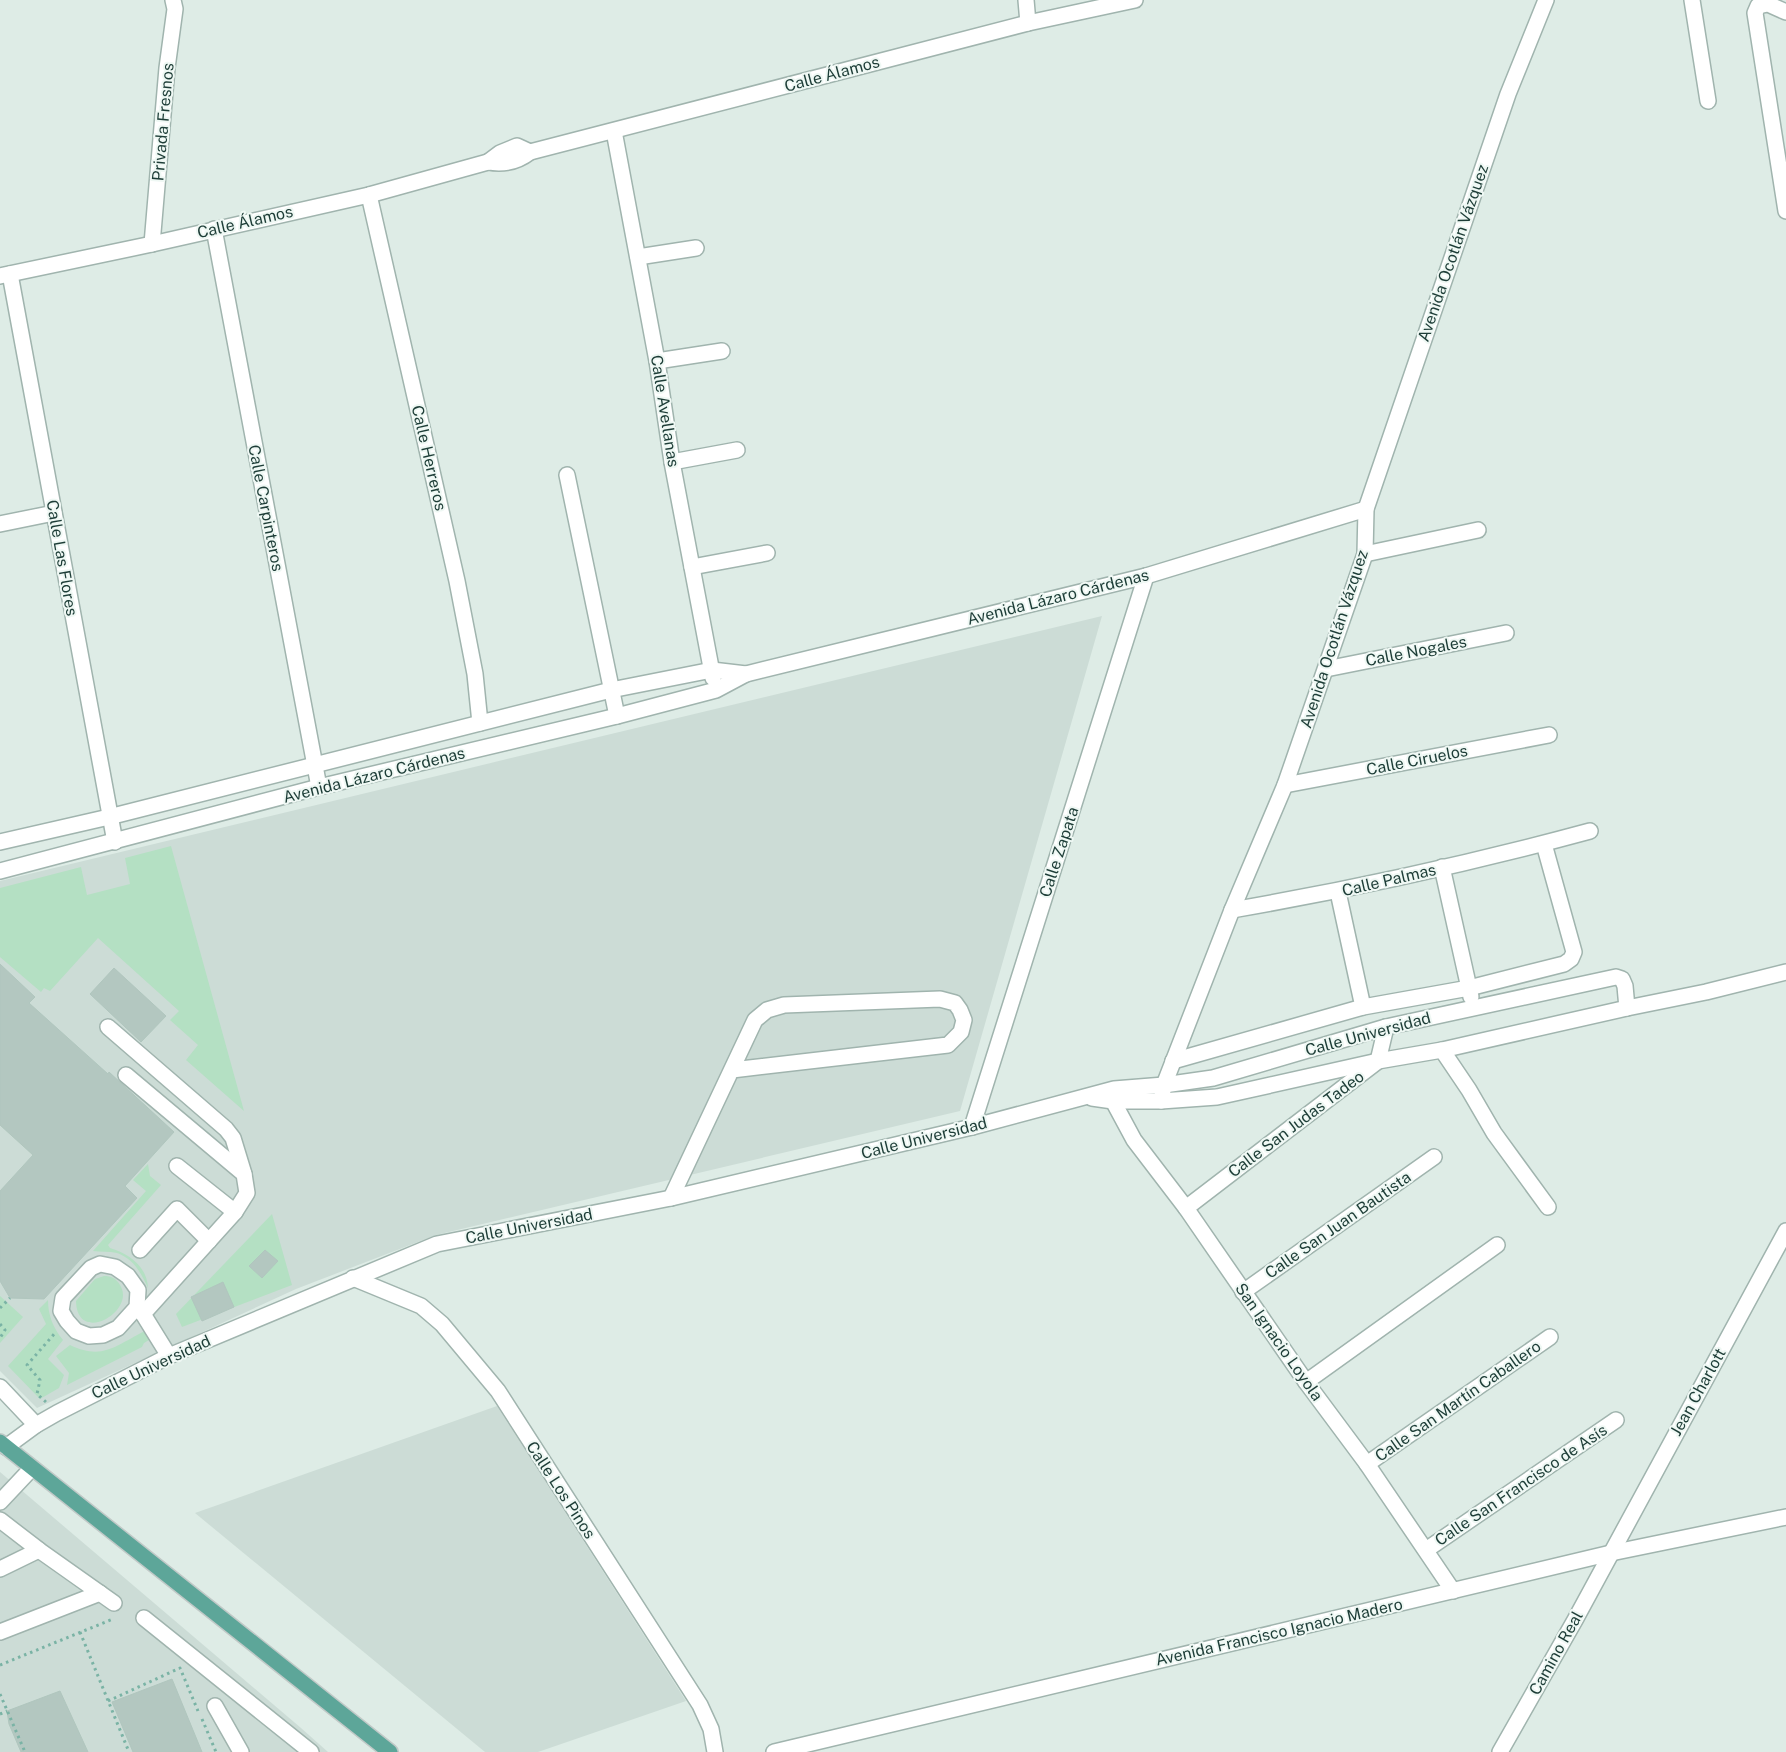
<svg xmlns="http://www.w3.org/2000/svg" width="1786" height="1752" font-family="'Public Sans',sans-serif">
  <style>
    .built { fill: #ccdcd6 }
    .green { fill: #b4e0c3 }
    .building { fill: #b3c7c0; stroke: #b0c6be }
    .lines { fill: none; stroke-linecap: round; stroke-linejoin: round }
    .minor-casing { stroke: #a0b4ae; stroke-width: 18 }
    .major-casing { stroke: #c0c9c7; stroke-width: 18 }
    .path { stroke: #7ab3a5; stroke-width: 3; stroke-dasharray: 2.5 4; stroke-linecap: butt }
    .minor { stroke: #fff; stroke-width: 15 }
    .major { stroke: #5da699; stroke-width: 15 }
    .labels { text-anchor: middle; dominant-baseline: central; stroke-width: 4; stroke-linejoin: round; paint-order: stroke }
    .street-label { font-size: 16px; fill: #1d3d37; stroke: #eff8f4 }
  </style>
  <rect width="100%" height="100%" fill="#deece6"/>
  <!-- built -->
  <g class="built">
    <polygon points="1102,616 960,1111 436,1235 296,1289 37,1408 0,1371 0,881"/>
    <polygon points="497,1406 686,1701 538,1752 485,1752 195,1513"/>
    <polygon points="0,1472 301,1728 328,1752 0,1752"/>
  </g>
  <!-- green -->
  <g class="green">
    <polygon points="171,846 244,1111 186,1060 198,1045 170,1020 179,1011 98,938 50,991 44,988 41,992 0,957 0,888 81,867 87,895 130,884 125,858"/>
    <path d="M148 1164 150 1176 161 1185 108 1245 110 1248C129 1254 147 1266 148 1288 141 1273 134 1259 117 1253 109 1251 101 1252 93 1251L146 1191 133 1180Z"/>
    <polygon points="272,1214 292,1285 182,1327 176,1314"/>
    <path d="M104 1276C111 1276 116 1278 120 1285 137 1311 77 1346 76 1301L95 1279Z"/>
    <polygon points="0,1296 23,1317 0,1343"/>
    <path d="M48 1300C48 1315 53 1328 63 1340L48 1359 64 1375 59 1388 40 1399 8 1366 46 1324 39 1309Z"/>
    <path d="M145 1331 154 1337 144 1343 142 1347 67 1385 69 1373 56 1356 70 1345C103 1361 116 1345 145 1331Z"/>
  </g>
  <!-- building -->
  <g class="building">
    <polygon points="0,964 35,997 29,1003 108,1074 109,1072 174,1132 125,1186 137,1198 44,1299 10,1298 0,1281 0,1191 33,1155 0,1125"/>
    <polygon points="114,968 166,1016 141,1042 90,994"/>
    <polygon points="265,1250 278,1261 262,1278 249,1266"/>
    <polygon points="223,1282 234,1307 202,1321 191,1297"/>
    <polygon points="172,1679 202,1752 133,1752 112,1702"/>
    <polygon points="60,1691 88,1752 21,1752 9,1724 7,1711"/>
  </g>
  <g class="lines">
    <defs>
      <g id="minor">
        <polyline points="1026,0 1028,23"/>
        <polyline points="1692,0 1708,101"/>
        <polyline points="1786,12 1768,4 1758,6 1755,13 1786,211"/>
        <polyline points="614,131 657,361 672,462 713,678"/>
        <polyline points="488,162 500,153 517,146 530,152"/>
        <polyline points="369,195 457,581 475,674 480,723"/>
        <polyline points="214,229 319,787"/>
        <polyline points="152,244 167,68 175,9 173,0"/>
        <polyline points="638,257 696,248"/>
        <polyline points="10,274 115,842"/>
        <path d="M0 276 152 244 369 195 488 162C504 165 517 162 530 152L1028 23 1135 0"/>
        <polyline points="657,361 722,351"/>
        <polyline points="672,462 737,450"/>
        <polyline points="567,475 617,716"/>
        <polyline points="0,524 54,513"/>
        <polyline points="1365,554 1478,530"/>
        <polyline points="692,567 767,553"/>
        <polyline points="1326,669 1506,633"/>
        <polyline points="1285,785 1549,735"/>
        <polyline points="0,842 109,817 611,690 712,670 746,674"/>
        <polyline points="1442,867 1471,997"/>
        <polyline points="0,871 319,787 617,716 716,690 746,674 1146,576 1366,509"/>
        <polyline points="1338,892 1363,1007"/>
        <path d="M1232 910C1353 889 1472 863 1590 831"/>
        <polyline points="108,1027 226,1129 233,1138 244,1174"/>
        <polyline points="1442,1050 1469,1090 1494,1133 1548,1207"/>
        <polyline points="1173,1061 1363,1007 1469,988 1564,964 1571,959 1574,952 1544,844"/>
        <polyline points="126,1075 244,1174 247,1193 235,1212 143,1314 169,1356"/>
        <polyline points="1114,1094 1113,1101 1134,1140 1186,1208 1306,1382 1367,1464 1453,1591"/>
        <polyline points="1092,1098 1113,1101 1161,1101 1217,1097 1378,1061 1442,1050 1627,1008 1706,992 1786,972"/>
        <polyline points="1161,1101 1164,1085 1232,910 1285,785 1365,554 1366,509 1508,94 1546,0"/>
        <polyline points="972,1127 1146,576"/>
        <polyline points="177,1166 235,1212"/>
        <polyline points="671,1198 755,1020 767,1010 784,1005 940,999 955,1003 960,1010 964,1020 961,1032 948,1045 732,1070"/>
        <polyline points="1186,1208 1378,1061 1386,1027"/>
        <polyline points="140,1250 177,1209 209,1241"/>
        <polyline points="353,1278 421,1306 442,1324 498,1391 700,1705 711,1729 715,1752"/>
        <polyline points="1243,1292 1434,1157"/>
        <polyline points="137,1307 118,1328 103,1335 89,1336 76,1331 67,1321 61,1311 63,1298 91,1268 100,1264 115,1267 128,1276 138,1290 137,1307 143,1314"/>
        <polyline points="1306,1382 1497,1245"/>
        <polyline points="0,1387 36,1425"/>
        <polyline points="6,1447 36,1425 57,1413 169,1356 437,1244 671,1198 972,1127 1114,1089 1164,1085 1213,1078 1386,1027 1616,977 1622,979 1625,986 1627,1008"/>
        <polyline points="1367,1464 1550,1337"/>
        <polyline points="0,1502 32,1468"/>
        <polyline points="0,1520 39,1550 114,1603"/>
        <polyline points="1426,1550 1616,1420"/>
        <polyline points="0,1569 39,1550"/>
        <polyline points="144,1618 311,1752"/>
        <polyline points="0,1632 100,1593"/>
        <polyline points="215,1706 241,1752"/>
        <polyline points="774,1752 1611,1553 1786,1517"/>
        <polyline points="1500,1752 1575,1620 1786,1231"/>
      </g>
      <polyline id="major" points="0,1442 390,1752"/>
    </defs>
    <!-- minor casing -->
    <use href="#minor" class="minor-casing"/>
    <!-- major casing -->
    <use href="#major" class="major-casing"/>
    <!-- path -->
    <g class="path">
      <polyline points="0,1308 10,1298"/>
      <polyline points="0,1324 5,1330 0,1338"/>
      <polyline points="46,1402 37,1394 40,1380 27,1365 56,1332"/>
      <polyline points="80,1632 129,1752"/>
      <polyline points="0,1665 113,1619"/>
      <polyline points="0,1694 25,1752"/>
      <polyline points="108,1701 180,1668 198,1711"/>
      <polyline points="0,1714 7,1711"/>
      <polyline points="202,1719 216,1752"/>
    </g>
    <!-- minor -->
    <use href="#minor" class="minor"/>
    <!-- major -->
    <use href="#major" class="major"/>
  </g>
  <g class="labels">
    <!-- street labels -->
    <g class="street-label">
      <text transform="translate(832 74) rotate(-15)">Calle Álamos</text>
      <text transform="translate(163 122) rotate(-85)">Privada Fresnos</text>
      <text transform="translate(245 222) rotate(-13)">Calle Álamos</text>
      <text transform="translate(1453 253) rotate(-71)">Avenida Ocotlán Vázquez</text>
      <text transform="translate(665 411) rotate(81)">Calle Avellanas</text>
      <text transform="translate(429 458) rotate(77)">Calle Herreros</text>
      <text transform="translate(266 508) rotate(79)">Calle Carpinteros</text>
      <text transform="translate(62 558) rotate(80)">Calle Las Flores</text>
      <text transform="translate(1058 597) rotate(-14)">Avenida Lázaro Cárdenas</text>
      <text transform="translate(1334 639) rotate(-72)">Avenida Ocotlán Vázquez</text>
      <text transform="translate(1416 651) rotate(-11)">Calle Nogales</text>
      <text transform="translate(1417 760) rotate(-11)">Calle Ciruelos</text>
      <text transform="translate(374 775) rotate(-14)">Avenida Lázaro Cárdenas</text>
      <text transform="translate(1059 852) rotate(-72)">Calle Zapata</text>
      <text transform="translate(1389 880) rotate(-13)">Calle Palmas</text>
      <text transform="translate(1368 1034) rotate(-15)">Calle Universidad</text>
      <text transform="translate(1296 1124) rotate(-37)">Calle San Judas Tadeo</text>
      <text transform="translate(924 1138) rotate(-14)">Calle Universidad</text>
      <text transform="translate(1338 1225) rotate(-35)">Calle San Juan Bautista</text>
      <text transform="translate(529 1226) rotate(-11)">Calle Universidad</text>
      <text transform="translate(1279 1342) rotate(55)">San Ignacio Loyola</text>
      <text transform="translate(151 1367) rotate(-25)">Calle Universidad</text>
      <text transform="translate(1698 1392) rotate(-61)">Jean Charlott</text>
      <text transform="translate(1458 1401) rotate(-35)">Calle San Martín Caballero</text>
      <text transform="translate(1521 1485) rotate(-34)">Calle San Francisco de Asís</text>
      <text transform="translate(561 1490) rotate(57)">Calle Los Pinos</text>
      <text transform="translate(1279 1632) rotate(-13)">Avenida Francisco Ignacio Madero</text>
      <text transform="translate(1556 1653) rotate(-61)">Camino Real</text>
    </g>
  </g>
</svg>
